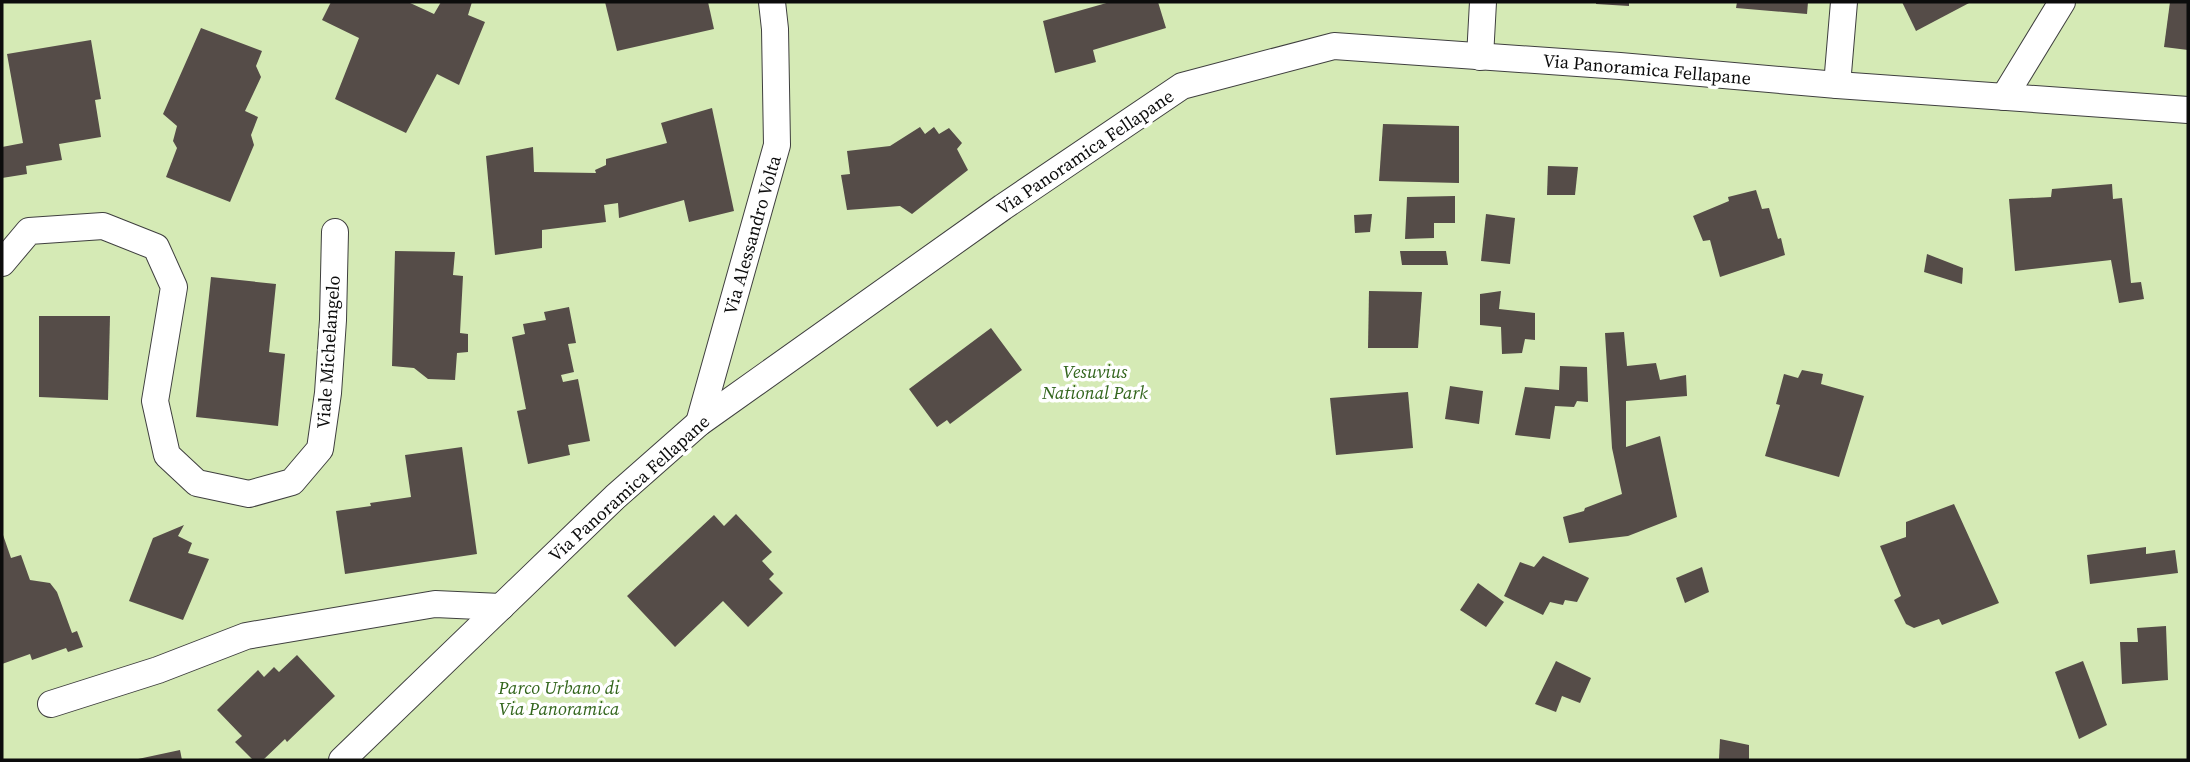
<svg xmlns="http://www.w3.org/2000/svg" width="2190" height="762" font-family="'Source Serif 4',serif">
  <style>
    .green { fill: #d5eab5 }
    .building { fill: #554c48 }
    .lines { fill: none; stroke-linecap: round; stroke-linejoin: round }
    .minor-casing { stroke: #3f3f3f; stroke-width: 28 }
    .minor { stroke: #fff; stroke-width: 26 }
    .labels { text-anchor: middle; dominant-baseline: central; stroke-width: 7; stroke-linejoin: round; paint-order: stroke }
    .street-label { font-size: 18px; fill: #0c0c0c; stroke: #fff }
    .park-label { font-size: 18px; font-style: italic; fill: #32651c; stroke: #fff }
  </style>
  <rect width="100%" height="100%" fill="#fff9ec"/>
  <!-- green -->
  <rect class="green" x="2" y="2" width="2186" height="758"/>
  <!-- building -->
  <g class="building">
    <polygon points="331,2 408,2 434,14 441,2 472,2 468,15 485,22 459,85 437,74 406,133 335,99 359,38 322,20"/>
    <polygon points="605,2 708,2 714,29 617,51"/>
    <polygon points="1110,2 1158,2 1166,28 1093,50 1096,62 1055,73 1043,21"/>
    <polygon points="1596,2 1629,2 1629,6 1596,4"/>
    <polygon points="1737,2 1808,2 1807,14 1736,8"/>
    <polygon points="1902,2 1971,2 1916,31"/>
    <polygon points="2170,2 2188,2 2188,50 2164,47"/>
    <polygon points="201,28 262,51 256,66 261,77 245,111 258,117 251,135 254,145 230,202 166,177 177,148 173,141 177,126 163,114"/>
    <polygon points="91,40 101,99 95,100 101,137 59,144 62,160 26,166 27,174 2,178 2,147 23,143 7,54"/>
    <polygon points="712,108 734,211 689,222 684,200 619,218 618,203 604,205 606,222 542,230 542,248 495,255 486,156 533,147 534,172 596,173 595,170 606,165 606,159 667,143 661,123"/>
    <polygon points="1383,124 1459,126 1459,183 1379,181"/>
    <polygon points="920,127 925,134 934,127 939,134 949,128 962,143 957,149 968,170 912,214 900,206 847,210 841,175 850,174 847,151 890,146"/>
    <polygon points="1548,166 1578,167 1575,195 1547,195"/>
    <polygon points="2112,184 2113,199 2122,198 2131,283 2141,282 2144,299 2119,303 2111,260 2015,271 2009,199 2051,197 2052,189"/>
    <polygon points="1756,190 1762,209 1769,208 1778,239 1781,238 1785,255 1720,277 1710,240 1703,241 1693,216 1729,201 1728,197"/>
    <polygon points="1455,196 1455,223 1434,223 1434,238 1405,239 1407,197"/>
    <polygon points="1372,214 1370,232 1355,233 1354,215"/>
    <polygon points="1486,214 1515,218 1510,264 1481,261"/>
    <polygon points="395,251 455,252 453,275 463,276 460,333 468,334 468,352 457,353 455,380 428,379 414,368 392,366"/>
    <polygon points="1400,251 1446,251 1448,265 1402,265"/>
    <polygon points="1927,254 1963,268 1962,284 1924,272"/>
    <polygon points="211,277 276,284 269,352 285,354 278,426 196,417"/>
    <polygon points="1369,291 1422,292 1418,348 1368,348"/>
    <polygon points="1501,291 1499,309 1535,313 1535,340 1525,339 1522,353 1502,354 1501,327 1480,325 1480,294"/>
    <polygon points="569,307 576,343 568,344 574,372 561,375 563,382 578,379 590,441 568,445 570,455 528,464 517,411 526,409 512,337 525,334 523,324 546,320 544,312"/>
    <polygon points="39,316 110,316 108,400 39,397"/>
    <polygon points="991,328 1022,370 950,424 947,420 937,427 909,389"/>
    <polygon points="1624,332 1627,366 1656,363 1660,380 1686,375 1687,396 1626,401 1626,447 1660,436 1677,517 1628,536 1569,543 1563,517 1584,511 1585,508 1622,494 1612,448 1605,333"/>
    <polygon points="1560,366 1587,367 1588,402 1577,401 1574,407 1555,406 1550,439 1515,435 1525,387 1559,390"/>
    <polygon points="1802,370 1823,374 1821,384 1864,396 1839,477 1765,456 1780,405 1776,404 1784,374 1798,378"/>
    <polygon points="1450,386 1483,391 1479,424 1445,419"/>
    <polygon points="1408,392 1413,448 1336,455 1330,398"/>
    <polygon points="462,447 477,554 345,574 336,511 371,506 370,503 411,497 405,455"/>
    <polygon points="1954,504 1999,603 1942,625 1939,619 1914,628 1906,624 1894,600 1901,596 1880,546 1906,537 1906,522"/>
    <polygon points="736,514 772,552 762,561 774,574 769,579 783,593 748,627 723,601 675,647 627,596 714,515 724,526"/>
    <polygon points="184,525 178,536 192,543 188,553 209,559 183,620 129,601 153,538"/>
    <polygon points="2,532 11,558 21,555 30,580 50,583 57,592 72,633 77,631 83,647 68,652 66,648 32,660 30,654 2,664"/>
    <polygon points="2146,547 2146,554 2175,550 2178,573 2090,584 2087,555"/>
    <polygon points="1543,556 1589,578 1577,602 1565,600 1563,605 1550,602 1543,615 1504,596 1520,562 1534,567"/>
    <polygon points="1702,567 1709,592 1685,603 1676,578"/>
    <polygon points="1478,583 1504,602 1486,627 1460,610"/>
    <polygon points="2166,626 2168,680 2122,684 2120,642 2138,642 2137,628"/>
    <polygon points="297,655 335,696 287,742 285,739 263,760 253,760 235,742 242,736 217,710 258,670 264,677 274,667 279,672"/>
    <polygon points="1556,661 1591,678 1580,703 1562,696 1556,712 1535,704"/>
    <polygon points="2083,661 2107,725 2079,739 2055,672"/>
    <polygon points="1720,739 1749,745 1749,760 1719,759"/>
    <polygon points="180,750 182,760 138,760 138,759"/>
  </g>
  <g class="lines">
    <defs>
      <g id="minor">
        <polyline points="1480,57 1483,2"/>
        <polyline points="1837,85 1844,2"/>
        <polyline points="2004,97 2062,2"/>
        <polyline points="2,263 29,231 103,226 156,247 174,287 155,401 167,455 197,483 249,494 292,482 320,449 328,393 333,320 335,232"/>
        <polyline points="699,423 777,145 775,29 772,2"/>
        <polyline points="51,704 158,670 246,636 435,604 501,607"/>
        <polyline points="342,760 615,497 699,423 1003,207 1182,86 1334,46 1620,66 1837,85 2188,110"/>
      </g>
    </defs>
    <!-- minor casing -->
    <use href="#minor" class="minor-casing"/>
    <!-- minor -->
    <use href="#minor" class="minor"/>
  </g>
  <g class="labels">
    <!-- street labels -->
    <g class="street-label">
      <text transform="translate(1647 69) rotate(5)">Via Panoramica Fellapane</text>
      <text transform="translate(1085 152) rotate(-34)">Via Panoramica Fellapane</text>
      <text transform="translate(752 235) rotate(-74)">Via Alessandro Volta</text>
      <text transform="translate(328 352) rotate(-86)">Viale Michelangelo</text>
      <text transform="translate(629 488) rotate(-42)">Via Panoramica Fellapane</text>
    </g>
    <!-- park labels -->
    <g class="park-label">
      <text x="1095" y="371">Vesuvius<tspan x="1095" dy="21">National Park</tspan></text>
      <text x="559" y="687">Parco Urbano di<tspan x="559" dy="21">Via Panoramica</tspan></text>
    </g>
  </g>
  <!-- border -->
  <rect width="2190" height="762" fill="none" stroke="#0c0c0c" stroke-width="7"/>
</svg>
